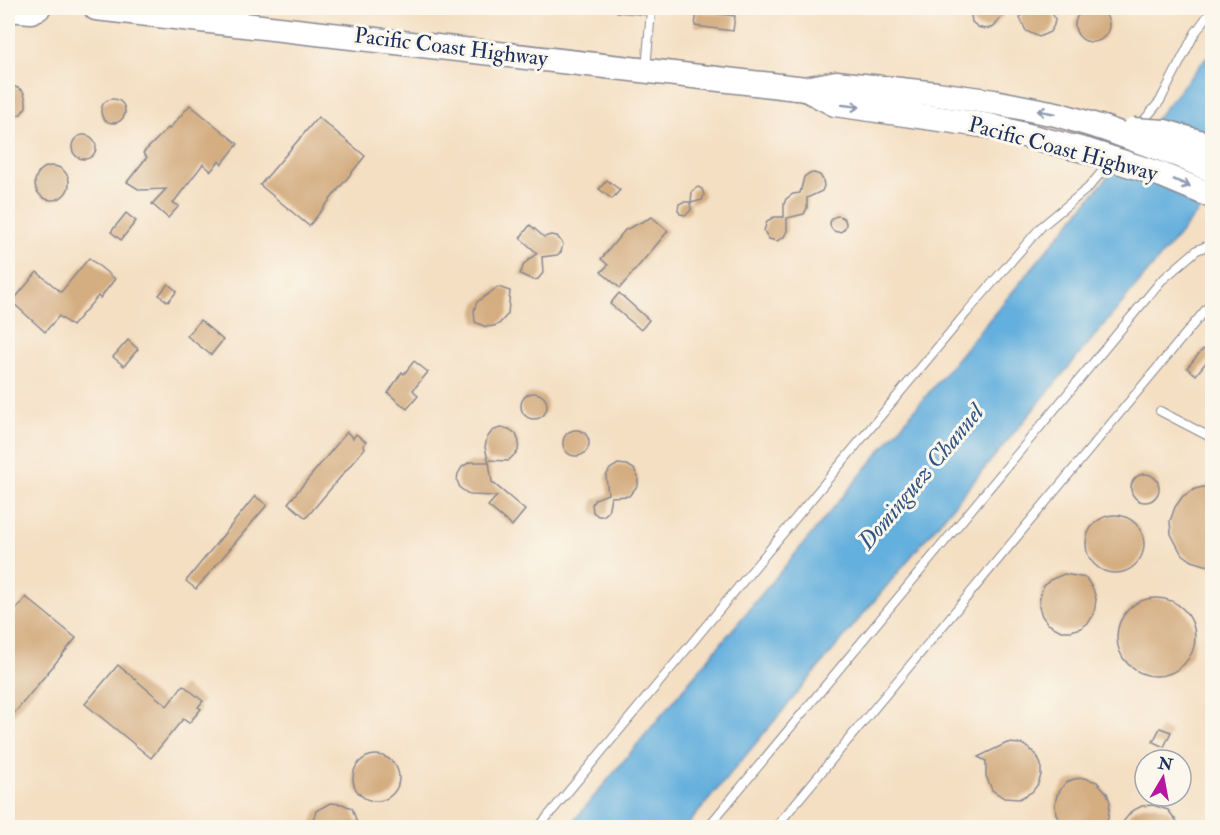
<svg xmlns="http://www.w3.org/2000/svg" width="1220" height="835" font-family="'IM FELL Double Pica',serif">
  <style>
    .water { fill: #64afdd; stroke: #406f9e; stroke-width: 1.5 }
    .building { fill: #d4ad81 }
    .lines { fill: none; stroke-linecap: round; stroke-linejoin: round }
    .service-casing { stroke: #888790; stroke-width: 10 }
    .trunk-casing { stroke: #888790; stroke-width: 27 }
    .service { stroke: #fff; stroke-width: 8 }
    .trunk { stroke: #fff; stroke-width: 24 }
    .trunk-bridge-casing { stroke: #888790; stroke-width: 27; stroke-linecap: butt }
    .trunk-bridge { stroke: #fff; stroke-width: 24 }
    .oneway { stroke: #8d97ae }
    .labels { text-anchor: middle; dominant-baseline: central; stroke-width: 6; stroke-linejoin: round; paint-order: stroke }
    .street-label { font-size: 22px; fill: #1b2f5e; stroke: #fbf7ec }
    .water-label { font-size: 24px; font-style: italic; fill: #315584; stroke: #fbf7ec }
  </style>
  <rect width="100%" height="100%" fill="#fbf7ec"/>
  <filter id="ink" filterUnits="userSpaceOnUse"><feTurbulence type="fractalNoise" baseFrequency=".0167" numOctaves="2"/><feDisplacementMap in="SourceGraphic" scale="12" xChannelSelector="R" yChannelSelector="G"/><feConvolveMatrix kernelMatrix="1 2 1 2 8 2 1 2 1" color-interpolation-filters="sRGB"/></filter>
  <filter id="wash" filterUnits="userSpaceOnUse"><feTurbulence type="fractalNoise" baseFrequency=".008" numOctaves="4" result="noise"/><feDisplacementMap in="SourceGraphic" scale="24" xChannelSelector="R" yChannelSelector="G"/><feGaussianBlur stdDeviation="1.35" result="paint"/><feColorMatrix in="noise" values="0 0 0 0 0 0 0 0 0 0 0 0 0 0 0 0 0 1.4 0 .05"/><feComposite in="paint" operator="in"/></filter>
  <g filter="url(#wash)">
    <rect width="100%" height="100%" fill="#f4dfc3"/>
    <!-- water -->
    <polygon class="water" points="1212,51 1212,195 686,827 568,828"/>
    <g id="blocks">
      <!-- building -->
      <g class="building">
        <polygon points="970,8 1002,8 1003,15 994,27 984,29 978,27 972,22"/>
        <polygon points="1026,8 1050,8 1055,19 1054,25 1050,32 1039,37 1026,31 1020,18"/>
        <circle cx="1092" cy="25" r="17"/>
        <polygon points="697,11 735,16 733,31 695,26"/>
        <polygon points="8,84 20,89 24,93 26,101 26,107 21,114 8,119"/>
        <circle cx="113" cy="111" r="12"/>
        <polygon points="190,105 238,144 222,164 219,161 211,171 203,164 173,203 179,206 168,218 152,204 166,189 140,190 127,182 147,157 143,153 168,128 169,129"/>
        <polygon points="318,117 365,156 309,226 260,185"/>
        <circle cx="84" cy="147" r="12"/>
        <circle cx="52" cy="183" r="17"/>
        <polygon points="814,173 820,175 823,180 824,186 822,191 807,198 807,208 804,214 787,218 787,231 784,237 777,241 769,239 764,231 767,221 774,217 784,217 784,204 786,199 793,194 800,193 804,177 808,174"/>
        <polygon points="607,180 620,190 612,199 599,189"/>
        <polygon points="698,187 702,189 704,195 702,200 691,203 692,191"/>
        <polygon points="683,202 690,202 691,210 686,215 680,214 678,210 679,204"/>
        <polygon points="126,213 136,221 121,240 111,232"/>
        <circle cx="838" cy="224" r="8"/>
        <polygon points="652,217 668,231 620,288 601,272 608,265 601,259 625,230"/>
        <polygon points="530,225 544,237 551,235 557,236 563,244 561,252 557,255 542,257 543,273 538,279 533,280 520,274 524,264 537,253 520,238"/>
        <polygon points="89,258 115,279 100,298 98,296 72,326 59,316 45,332 12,302 37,272 61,292"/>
        <polygon points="168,284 177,291 168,302 159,295"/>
        <polygon points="498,287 510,291 508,314 499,324 494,326 486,327 475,322 474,310 477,302"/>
        <polygon points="619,293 649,320 641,330 610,304"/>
        <polygon points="200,320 223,340 211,355 187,336"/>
        <polygon points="128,340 138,349 124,366 113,357"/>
        <polygon points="1203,349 1211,356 1196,375 1187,368"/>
        <polygon points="414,361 428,372 413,390 418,396 407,409 388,393 402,372 404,374"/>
        <circle cx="534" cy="406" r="13"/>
        <polygon points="500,428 509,429 516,434 519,442 518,451 508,461 488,460 485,447 487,438 492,431"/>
        <circle cx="576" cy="443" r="13"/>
        <polygon points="347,432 353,438 356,434 366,442 363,446 365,448 306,518 288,503"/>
        <polygon points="470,462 489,462 492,482 525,510 512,526 488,506 497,496 470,495 460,488 457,480 458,474 462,467"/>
        <polygon points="618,464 627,465 634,469 638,477 638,485 629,496 611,497 608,512 603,516 598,516 593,512 592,504 595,499 608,494 606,476 610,469"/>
        <circle cx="1145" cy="488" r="14"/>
        <polygon points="1212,485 1212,566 1205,565 1192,561 1181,553 1171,534 1170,521 1175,507 1183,496 1195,489"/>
        <polygon points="255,496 267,505 196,589 186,581"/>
        <circle cx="1115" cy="544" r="29"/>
        <polygon points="1064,574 1086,578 1093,589 1096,599 1094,614 1089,622 1081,628 1071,631 1061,631 1048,624 1042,616 1039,607 1040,597 1043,587 1050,580"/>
        <polygon points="26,597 76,638 8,721 8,620"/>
        <circle cx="1156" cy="637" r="39"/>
        <polygon points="118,665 167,706 183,685 203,701 198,707 201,709 189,723 183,719 151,758 85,704"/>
        <polygon points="1160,728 1171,732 1164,747 1153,742"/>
        <polygon points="1007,743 1022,744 1030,749 1037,756 1041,765 1041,775 1038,784 1032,792 1019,799 1004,798 992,790 986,776 986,761 978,757"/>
        <circle cx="376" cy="778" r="23"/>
        <polygon points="1084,778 1097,782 1107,793 1110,802 1108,819 1099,828 1065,828 1056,814 1055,804 1057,795 1065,783 1074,779"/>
        <polygon points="330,803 342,804 352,808 359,828 310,828 316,811"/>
        <polygon points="1153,805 1168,810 1182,828 1118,828 1132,811 1142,806"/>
      </g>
    </g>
  </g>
  <g filter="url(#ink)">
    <use href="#blocks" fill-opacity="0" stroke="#888790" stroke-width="1.5"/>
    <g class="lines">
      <defs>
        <g id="service">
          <polyline points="619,8 651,11 646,69"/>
          <polyline points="1140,125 1160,101 1195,33 1212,10"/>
          <polyline points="1160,411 1212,438"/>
          <polyline points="538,828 967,312 1041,227 1088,188 1110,162"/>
          <polyline points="707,828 1161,281 1197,250 1212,244"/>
          <polyline points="775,828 1212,302"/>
        </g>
        <g id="trunk">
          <polyline points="96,8 806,89 836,83 937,94 994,102 1056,114 1103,128"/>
          <polyline points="8,9 31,11 38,8"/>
          <polyline points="806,89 835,104 989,126 1087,151"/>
        </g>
      </defs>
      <!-- service casing -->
      <use href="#service" class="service-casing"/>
      <!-- trunk casing -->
      <use href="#trunk" class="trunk-casing"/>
      <!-- service -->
      <use href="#service" class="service"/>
      <!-- trunk -->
      <use href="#trunk" class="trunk"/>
      <defs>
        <g id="trunk-bridge">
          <polyline points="1103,128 1181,156 1212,170"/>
          <polyline points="1133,130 1165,132 1212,146"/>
          <polyline points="1087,151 1162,175 1212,196"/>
        </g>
      </defs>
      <!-- trunk-bridge casing -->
      <use href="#trunk-bridge" class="trunk-bridge-casing"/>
      <!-- trunk-bridge -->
      <use href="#trunk-bridge" class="trunk-bridge"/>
    </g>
    <!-- one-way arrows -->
    <defs><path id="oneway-shaft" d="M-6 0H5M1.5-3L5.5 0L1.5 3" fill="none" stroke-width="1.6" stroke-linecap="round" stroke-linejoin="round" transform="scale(1.5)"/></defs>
    <g class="oneway">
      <use href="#oneway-shaft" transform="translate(851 106) rotate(7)"/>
      <use href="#oneway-shaft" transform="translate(1046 112) rotate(-169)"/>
      <use href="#oneway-shaft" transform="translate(1182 183) rotate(23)"/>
    </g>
  </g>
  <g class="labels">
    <!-- street labels -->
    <g class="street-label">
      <text transform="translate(451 47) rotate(7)">Pacific Coast Highway</text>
      <text transform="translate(1063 149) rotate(15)">Pacific Coast Highway</text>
    </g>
    <!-- water labels -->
    <g class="water-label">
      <text transform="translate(921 477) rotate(-50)">Dominguez Channel</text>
    </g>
  </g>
  <!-- margin -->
  <rect width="1220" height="835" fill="none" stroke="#fbf7ec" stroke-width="30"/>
  <!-- north arrow -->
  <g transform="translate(1163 778) rotate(10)"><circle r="28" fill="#fbf7ec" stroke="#a1a7b3" stroke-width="1.5"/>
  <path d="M0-4.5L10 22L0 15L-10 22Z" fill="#b5179e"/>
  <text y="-9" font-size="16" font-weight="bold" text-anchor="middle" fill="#1b2f5e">N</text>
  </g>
</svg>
